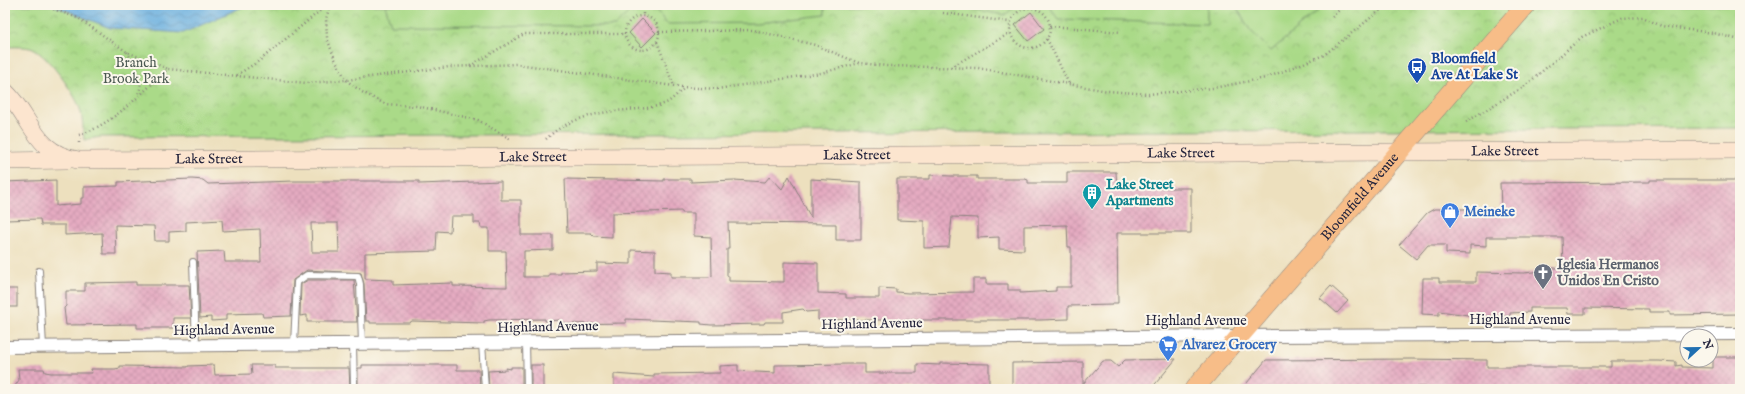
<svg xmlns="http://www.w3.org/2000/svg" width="1745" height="394" font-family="'IM FELL English',serif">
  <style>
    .park { fill: url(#park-crowns); stroke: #667e62 }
    .pitch { fill: #aada88; stroke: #667e62 }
    .water { fill: url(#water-waves); stroke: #46688d }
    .building { fill: url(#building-cross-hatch); fill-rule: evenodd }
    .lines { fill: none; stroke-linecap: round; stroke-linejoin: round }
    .lane-casing { stroke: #88817c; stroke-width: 8 }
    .street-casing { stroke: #88817c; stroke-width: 14 }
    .secondary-casing { stroke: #88817c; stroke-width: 18 }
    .primary-casing { stroke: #88817c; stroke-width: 20 }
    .path { stroke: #88817c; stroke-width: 2.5; stroke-dasharray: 1 3; stroke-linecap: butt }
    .lane { stroke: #fff; stroke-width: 6 }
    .street { stroke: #fff; stroke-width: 12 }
    .secondary { stroke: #fce5cf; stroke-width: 17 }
    .primary { stroke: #f7bd88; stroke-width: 19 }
    .labels { text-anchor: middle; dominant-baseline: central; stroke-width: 4; stroke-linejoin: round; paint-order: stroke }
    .transit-label { font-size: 14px; font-weight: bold; fill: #164399; stroke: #fbf7ec; text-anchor: start }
    .park-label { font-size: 14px; fill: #4b5952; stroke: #fbf7ec }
    .street-label { font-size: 14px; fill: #22223b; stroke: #fbf7ec }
    .culture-label { font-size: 14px; font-weight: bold; fill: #0d838f; stroke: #fbf7ec; text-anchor: start }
    .shop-label { font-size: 14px; font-weight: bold; fill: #366cbe; stroke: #fbf7ec; text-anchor: start }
    .worship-label { font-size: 14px; font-weight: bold; fill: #5b616d; stroke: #fbf7ec; text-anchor: start }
  </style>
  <defs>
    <pattern id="park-crowns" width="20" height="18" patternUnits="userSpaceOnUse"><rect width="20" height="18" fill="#aada88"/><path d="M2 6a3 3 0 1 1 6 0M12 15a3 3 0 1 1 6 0" fill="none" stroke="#92bb76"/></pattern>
    <pattern id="water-waves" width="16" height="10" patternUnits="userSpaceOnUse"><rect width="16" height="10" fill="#69afdf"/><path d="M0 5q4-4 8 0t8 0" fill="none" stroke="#568eb6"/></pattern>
    <pattern id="building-cross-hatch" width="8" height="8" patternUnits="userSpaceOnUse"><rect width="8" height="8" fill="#e5abc1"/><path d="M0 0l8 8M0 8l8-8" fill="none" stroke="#c493a7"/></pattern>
  </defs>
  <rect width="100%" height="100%" fill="#fbf7ec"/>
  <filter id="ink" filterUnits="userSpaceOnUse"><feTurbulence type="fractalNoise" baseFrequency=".025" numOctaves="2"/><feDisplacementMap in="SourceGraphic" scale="8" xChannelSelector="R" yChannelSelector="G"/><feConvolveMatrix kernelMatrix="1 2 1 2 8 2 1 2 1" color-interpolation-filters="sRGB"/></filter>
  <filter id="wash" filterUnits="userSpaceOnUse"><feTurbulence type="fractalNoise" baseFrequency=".012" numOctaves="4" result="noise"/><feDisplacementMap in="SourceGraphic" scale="16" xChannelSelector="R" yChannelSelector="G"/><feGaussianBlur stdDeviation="0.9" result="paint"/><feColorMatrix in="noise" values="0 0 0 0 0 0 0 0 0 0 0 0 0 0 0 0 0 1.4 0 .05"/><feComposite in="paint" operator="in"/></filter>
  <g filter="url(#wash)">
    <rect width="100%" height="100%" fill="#ede0be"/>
    <!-- park -->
    <path class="park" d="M5 5H1740V128L100 137 84 140C83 130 83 119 80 109 75 93 48 56 33 49 26 46 13 47 5 47Z"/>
    <!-- pitch -->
    <g class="pitch">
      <polygon points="385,5 629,5 629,12 615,26 391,25"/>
      <polygon points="655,5 825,5 825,15 757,23 667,24 655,9"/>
      <polygon points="950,5 1017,5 1005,15"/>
      <polygon points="1048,5 1207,5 1207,24 1058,19"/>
      <polygon points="1235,5 1324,5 1271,51 1250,30"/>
    </g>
    <!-- water -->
    <polygon class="water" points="53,5 247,5 183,33 110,28"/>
    <g id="blocks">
      <!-- building -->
      <g class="building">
        <polygon points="1031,12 1044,29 1028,41 1015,25"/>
        <polygon points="642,19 656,33 642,47 629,33"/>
        <path d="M1067 172H1116L1117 188H1191V233H1117L1118 303H1113V305L1068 306V319L1040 320H818V311L806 312 803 309 783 312V322H765L764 324 711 325 701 324V322L626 319V323L566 324 560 320 545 321V319L489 320 484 321V323L412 321 409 323H370V321H366L364 284 361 273 307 270 293 280 291 316 263 317 262 313 226 314V320L211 321V317L200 318 197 252 224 251 225 262H261L260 229 223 231 222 220 186 222V231L169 232V241H155L154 226 115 225 116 254H103L102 233 65 235V225H41L40 219 5 220V182L56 180V206L81 204V198H84V187L118 186V182L192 179 203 180 208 184 294 181H419V184L501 181V200H521V235H553V250L524 251V277H549V274H561V272L597 271V263L631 264V250L655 251V271L671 272V277H709L712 276 711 237 694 236V213H682V211L612 213V237L594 236 591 233H567L565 179 664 181V179H691V182L734 180 765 182 770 176 782 189 789 176 811 218V179L861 182V240H836V224L728 223 729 249H727V276H729V281L784 282V262L818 263V293L846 294V298H879V288L896 289V292L908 293 973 292V279H986V284H1008V290H1020V293L1056 291V287H1071V247H1068L1067 225 1024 226V250L999 249V237L978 238V218L952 217 949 247 924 248V221L897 220V179H930V175L951 176H977V179H1025L1028 180V183H1067ZM451 216H474V223H480L481 228H489V251H506L507 287 453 286V283L393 285V280L365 279V253L436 251 437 231 450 232ZM311 223H338L339 252H312Z"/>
        <polygon points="1650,180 1738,180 1738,199 1740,199 1740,314 1670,315 1670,312 1649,312 1649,309 1585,308 1585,314 1568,314 1567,308 1530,308 1530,312 1510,313 1510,316 1482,316 1482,313 1468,315 1439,311 1439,315 1422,314 1423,278 1439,278 1439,282 1476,282 1476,272 1524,273 1542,271 1542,268 1563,268 1562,237 1486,237 1486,246 1470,245 1470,254 1446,253 1446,245 1428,245 1416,259 1399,245 1427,213 1434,209 1501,209 1500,183 1650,182"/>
        <polygon points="308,280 354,280 357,322 307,322 307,315 300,316 301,284"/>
        <polygon points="136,282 136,285 189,285 191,318 173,318 173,328 137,328 137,324 66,325 64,308 66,306 66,291 85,291 85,283"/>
        <polygon points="1331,286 1348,301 1337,313 1320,298"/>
        <rect x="5" y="289" width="12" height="18"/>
        <polygon points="1713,357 1740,357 1740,387 1731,387 1731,389 1439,389 1439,387 1400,387 1400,389 1242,389 1266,360 1411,359 1487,360 1487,367 1611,367 1611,361 1659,361 1676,362 1676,366 1682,365 1682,367 1713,368"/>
        <polygon points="1176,359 1151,389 1012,389 1012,363 1083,362 1083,384 1103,361 1111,361 1118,367 1125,360"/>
        <polygon points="940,363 989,364 989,389 614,389 614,374 654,377 654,374 720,373 720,366 738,365 738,371 775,373 775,365 850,364 865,364 865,373 917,373 917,364 940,365"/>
        <polygon points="214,365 215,375 252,374 251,365 275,365 275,368 349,368 350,389 13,389 19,380 18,369 44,369 45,372 51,373 92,373 91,369 115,369 120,368 120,366 188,367 188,366"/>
        <polygon points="362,365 457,365 457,370 479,370 480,389 358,389 358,368 362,368"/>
        <rect x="531" y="365" width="12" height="24"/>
        <polygon points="511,367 522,367 522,389 489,389 488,371 507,370 506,368 511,369"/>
      </g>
    </g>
  </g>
  <g filter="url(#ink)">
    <use href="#blocks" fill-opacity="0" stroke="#88817c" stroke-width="1"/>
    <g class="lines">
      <defs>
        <g id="lane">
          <polyline points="193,262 196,345"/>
          <polyline points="39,271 43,347"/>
          <polyline points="526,342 527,389"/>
          <polyline points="482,343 485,389"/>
          <polyline points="294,344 297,282 307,275 358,276 360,284 362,344"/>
          <polyline points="353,344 354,389"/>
        </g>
        <polyline id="street" points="5,347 1240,336 1740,334"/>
        <g id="secondary">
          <path id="s1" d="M5 91C33 118 33 153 78 160L1740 150"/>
          <polyline points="5,161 67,160"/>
        </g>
        <g id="primary">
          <path id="s2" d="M1194 389 1526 5"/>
        </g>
      </defs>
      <!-- lane casing -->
      <use href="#lane" class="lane-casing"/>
      <!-- street casing -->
      <use href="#street" class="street-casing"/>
      <!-- secondary casing -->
      <use href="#secondary" class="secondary-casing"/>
      <!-- primary casing -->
      <use href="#primary" class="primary-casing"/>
      <!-- path -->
      <g class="path">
        <polyline points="42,5 78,18 127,52 168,69"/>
        <polyline points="330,5 326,19 327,38 334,57 346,80 362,92 385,104 417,106 478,120 510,139"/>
        <polyline points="643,5 643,16"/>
        <circle cx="1030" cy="28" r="20"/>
        <polyline points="943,13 1010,22"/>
        <circle cx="642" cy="33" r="17"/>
        <polyline points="1332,17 1344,5"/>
        <polyline points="1050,26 1121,32"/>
        <polyline points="659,32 753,30 815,45 859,63"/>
        <polyline points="1047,39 1069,84"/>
        <polyline points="657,42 674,86"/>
        <path d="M127 52C136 66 146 80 137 96"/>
        <polyline points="470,66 524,34 625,34"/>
        <polyline points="951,67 1010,33"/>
        <polyline points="237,75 259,61 327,5"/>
        <polyline points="1466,122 1525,86 1582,37 1622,18 1643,17 1661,26 1713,33 1740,40"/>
        <path d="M546 139C566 119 598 112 626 110 639 109 656 108 668 102 674 98 679 92 685 88"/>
        <path d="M79 143V135C112 125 143 92 168 69L306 83 346 80 449 67 517 64 681 87 717 89 821 73 860 63 887 66 978 68 1108 91 1149 94 1213 88 1266 78 1324 55 1387 5"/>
      </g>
      <!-- lane -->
      <use href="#lane" class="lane"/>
      <!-- street -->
      <use href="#street" class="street"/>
      <!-- secondary -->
      <use href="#secondary" class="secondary"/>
      <!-- primary -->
      <use href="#primary" class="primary"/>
    </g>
  </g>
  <!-- icons -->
  <defs>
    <symbol id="bus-pin" viewBox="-11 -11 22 30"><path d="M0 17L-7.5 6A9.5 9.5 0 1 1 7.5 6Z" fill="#1a4fb4" stroke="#fbf7ec"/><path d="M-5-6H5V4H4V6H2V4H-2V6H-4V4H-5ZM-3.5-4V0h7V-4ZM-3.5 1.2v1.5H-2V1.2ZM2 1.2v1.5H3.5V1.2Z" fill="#fff"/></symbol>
    <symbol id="building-pin" viewBox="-11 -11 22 30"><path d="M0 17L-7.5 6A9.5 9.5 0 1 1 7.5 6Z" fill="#0f9aa8" stroke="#fbf7ec"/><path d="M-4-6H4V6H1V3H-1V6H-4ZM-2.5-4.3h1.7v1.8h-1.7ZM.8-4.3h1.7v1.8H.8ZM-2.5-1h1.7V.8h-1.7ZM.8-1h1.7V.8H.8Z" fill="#fff"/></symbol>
    <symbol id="shop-pin" viewBox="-11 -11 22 30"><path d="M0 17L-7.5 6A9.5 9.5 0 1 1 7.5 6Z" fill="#3f7fe0" stroke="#fbf7ec"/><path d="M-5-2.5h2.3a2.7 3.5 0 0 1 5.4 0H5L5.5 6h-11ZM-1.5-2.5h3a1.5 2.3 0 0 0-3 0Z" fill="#fff"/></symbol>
    <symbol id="church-pin" viewBox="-11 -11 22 30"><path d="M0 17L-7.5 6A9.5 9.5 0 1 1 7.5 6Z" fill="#6b7280" stroke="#fbf7ec"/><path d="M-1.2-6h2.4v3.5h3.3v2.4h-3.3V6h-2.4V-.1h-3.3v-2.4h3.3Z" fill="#fff"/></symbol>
    <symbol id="supermarket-pin" viewBox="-11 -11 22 30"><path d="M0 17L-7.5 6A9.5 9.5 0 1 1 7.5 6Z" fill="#3f7fe0" stroke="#fbf7ec"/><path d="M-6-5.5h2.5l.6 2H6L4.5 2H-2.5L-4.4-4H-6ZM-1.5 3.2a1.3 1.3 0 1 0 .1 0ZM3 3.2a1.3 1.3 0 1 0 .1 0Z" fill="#fff"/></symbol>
  </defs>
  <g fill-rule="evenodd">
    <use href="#bus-pin" x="1406" y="56" width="22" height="30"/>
    <use href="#building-pin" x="1081" y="182" width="22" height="30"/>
    <use href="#shop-pin" x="1439" y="201" width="22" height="30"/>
    <use href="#church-pin" x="1532" y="262" width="22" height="30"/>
    <use href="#supermarket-pin" x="1157" y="334" width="22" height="30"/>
  </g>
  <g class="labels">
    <!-- transit labels -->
    <g class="transit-label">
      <text x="1431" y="59">Bloomfield<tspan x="1431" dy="16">Ave At Lake St</tspan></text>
    </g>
    <!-- park labels -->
    <g class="park-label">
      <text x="136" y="63">Branch<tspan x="136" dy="16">Brook Park</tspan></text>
    </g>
    <!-- street labels -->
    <g class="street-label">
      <text stroke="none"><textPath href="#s1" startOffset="1531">Lake Street</textPath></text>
      <text stroke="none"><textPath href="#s1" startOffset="1207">Lake Street</textPath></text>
      <text stroke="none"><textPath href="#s1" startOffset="883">Lake Street</textPath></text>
      <text stroke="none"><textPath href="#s1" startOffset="559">Lake Street</textPath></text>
      <text stroke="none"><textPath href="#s1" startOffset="235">Lake Street</textPath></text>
      <text stroke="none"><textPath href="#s2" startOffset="254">Bloomfield Avenue</textPath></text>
      <text x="1520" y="320">Highland Avenue</text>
      <text x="1196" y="321">Highland Avenue</text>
      <text transform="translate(872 324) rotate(-1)">Highland Avenue</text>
      <text transform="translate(548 327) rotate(-1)">Highland Avenue</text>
      <text transform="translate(224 330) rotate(-1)">Highland Avenue</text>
    </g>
    <!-- culture labels -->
    <g class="culture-label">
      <text x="1106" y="185">Lake Street<tspan x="1106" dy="16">Apartments</tspan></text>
    </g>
    <!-- shop labels -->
    <g class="shop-label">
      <text x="1464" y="212">Meineke</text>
      <text x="1182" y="345">Alvarez Grocery</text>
    </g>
    <!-- worship labels -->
    <g class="worship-label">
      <text x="1557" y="265">Iglesia Hermanos<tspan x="1557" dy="16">Unidos En Cristo</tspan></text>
    </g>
  </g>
  <!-- margin -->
  <rect width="1745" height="394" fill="none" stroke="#fbf7ec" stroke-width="20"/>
  <!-- north arrow -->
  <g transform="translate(1699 348) rotate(68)"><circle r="19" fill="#fbf7ec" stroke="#a4a2a5"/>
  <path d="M0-3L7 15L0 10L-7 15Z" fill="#1f6fb2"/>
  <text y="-6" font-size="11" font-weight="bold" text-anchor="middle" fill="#22223b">N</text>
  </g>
</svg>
